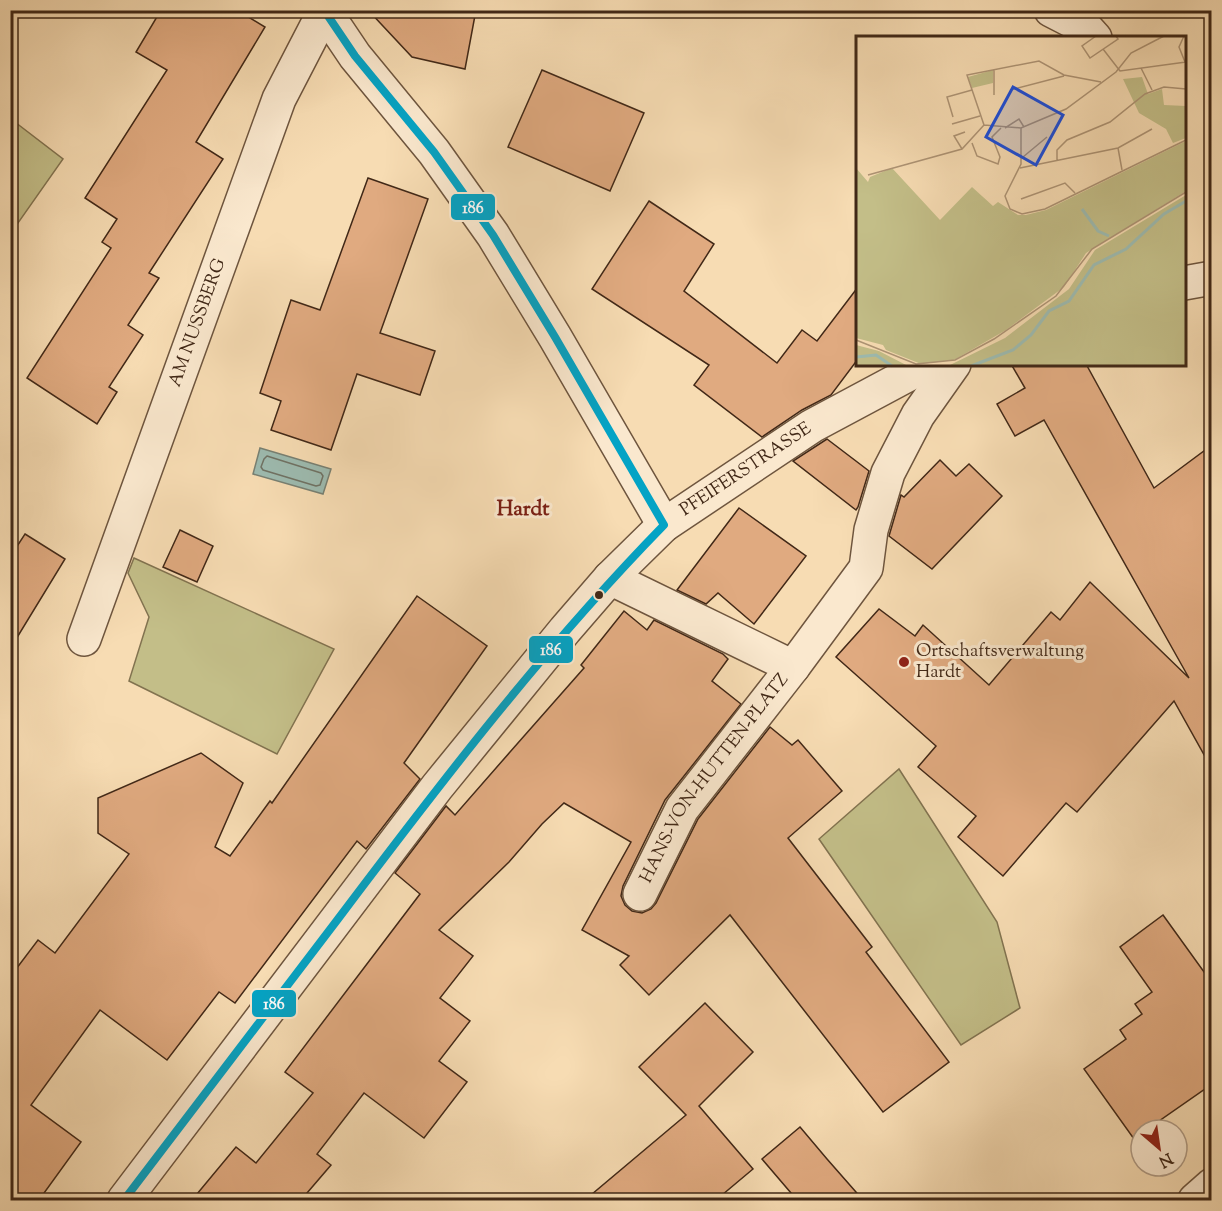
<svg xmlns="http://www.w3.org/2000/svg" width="1222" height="1211" font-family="'Sorts Mill Goudy',serif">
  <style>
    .green { fill: #c3be88; stroke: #827350; stroke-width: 1.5 }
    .water { fill: #9dbbb0; stroke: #788073; stroke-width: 1.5 }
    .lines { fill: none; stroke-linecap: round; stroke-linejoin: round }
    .shore { stroke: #6f7264; stroke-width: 1.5 }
    .building { fill: #e0aa80; stroke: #412817; stroke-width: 1.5 }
    .minor-casing { stroke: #6e553e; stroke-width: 36 }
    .minor { stroke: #fae8ce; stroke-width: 33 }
    .bus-1-casing { stroke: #fae8ce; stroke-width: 12 }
    .bus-1 { stroke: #03a3c5; stroke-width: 8 }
    .bus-dot { fill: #412817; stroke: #fae8ce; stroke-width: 2 }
    .poi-dot { fill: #8f2418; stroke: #fae8ce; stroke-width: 2 }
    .labels { text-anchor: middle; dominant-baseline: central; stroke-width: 6; stroke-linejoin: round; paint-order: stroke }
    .street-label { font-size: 18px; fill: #412817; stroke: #fae8ce }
    .poi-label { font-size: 18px; fill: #412817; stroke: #fae8ce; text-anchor: start }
    .quarter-label { font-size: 21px; font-weight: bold; fill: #7a1f14; stroke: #fae8ce }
    .inset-river { fill: none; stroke: #9dbbb0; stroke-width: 3 }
    .inset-road { fill: none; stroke: #ae9475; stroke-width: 1.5 }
    .view { fill: #1d4ed8; fill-opacity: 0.15; stroke: #1d4ed8; stroke-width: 3 }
    .inset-edge { fill: none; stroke: #412817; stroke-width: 3 }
    .line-badge { stroke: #fae8ce; stroke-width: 2 }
    .badge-label { font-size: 16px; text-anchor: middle; font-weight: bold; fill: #fff }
  </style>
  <rect width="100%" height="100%" fill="#f7dcb3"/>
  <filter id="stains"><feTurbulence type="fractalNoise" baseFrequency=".00333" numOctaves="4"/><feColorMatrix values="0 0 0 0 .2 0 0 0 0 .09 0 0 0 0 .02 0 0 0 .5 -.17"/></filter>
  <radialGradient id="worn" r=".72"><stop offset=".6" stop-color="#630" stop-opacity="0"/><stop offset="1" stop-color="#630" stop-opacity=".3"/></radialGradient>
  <!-- green -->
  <g class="green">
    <polygon points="11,119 63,159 11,233"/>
    <polygon points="134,558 334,649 277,754 129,681 149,617 128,573"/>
    <polygon points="899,769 997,922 1020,1008 961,1045 819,839"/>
  </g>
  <!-- water -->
  <polygon class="water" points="260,448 331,469 323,494 253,474"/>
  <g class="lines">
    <!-- shore -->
    <polygon class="shore" points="267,456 321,473 323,476 320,485 316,486 263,470 261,467 264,459"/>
  </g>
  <!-- building -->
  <g class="building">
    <polygon points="161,10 237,10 265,27 196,142 223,159 149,273 159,278 128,325 143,335 109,387 117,392 97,424 27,378 111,248 102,242 117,219 85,198 167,70 136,52"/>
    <polygon points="368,10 476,10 465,69 412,57"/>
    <polygon points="542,70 644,113 610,191 508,147"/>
    <polygon points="368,178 428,199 380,333 435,351 420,395 357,374 331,450 271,430 281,401 260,393 291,300 320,310"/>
    <polygon points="649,201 714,244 684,291 777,363 802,330 817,341 858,287 858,359 831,395 802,410 762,437 694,385 709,365 592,289"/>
    <polygon points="1011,364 1086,364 1154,488 1212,445 1212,769 1174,701 1077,812 1066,803 1003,876 958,837 976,816 918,767 936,746 836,657 879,609 915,636 923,625 989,685 1051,612 1060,620 1090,582 1189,678 1044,420 1015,436 997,404 1025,388"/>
    <polygon points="827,439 869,471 858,507 856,510 793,461"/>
    <polygon points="940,460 956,476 969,464 1002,496 932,569 889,536 901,495 904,497"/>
    <polygon points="739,508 806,556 754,624 718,593 706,604 677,590"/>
    <polygon points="180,530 213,546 197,582 163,567"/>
    <polygon points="25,534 65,559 10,649 10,557"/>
    <polygon points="417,596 487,646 404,763 420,779 366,849 357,841 235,1003 219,992 167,1060 100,1010 31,1105 81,1142 39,1200 10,1200 10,977 38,940 55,953 129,854 98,833 98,798 201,753 243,783 215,847 230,856 270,801 272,803"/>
    <polygon points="624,611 647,630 654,620 723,654 728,659 712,681 741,704 665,800 623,886 621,896 625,905 632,911 642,913 651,909 656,903 698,819 770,727 792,745 798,740 842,791 788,838 872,947 866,952 949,1062 883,1112 730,915 649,995 620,965 629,956 582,930 631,842 564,803 542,824 509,862 439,930 473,956 440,998 470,1021 439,1061 467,1082 424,1138 364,1093 317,1154 331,1165 301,1200 192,1200 236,1147 256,1163 313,1093 285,1072 420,894 395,873 446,806 455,815 510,752 584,668 581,665"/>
    <polygon points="1163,915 1212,983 1212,1084 1146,1130 1141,1130 1141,1134 1134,1139 1084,1069 1126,1039 1120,1030 1142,1014 1135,1004 1152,992 1120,947"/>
    <polygon points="705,1003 753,1052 699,1106 753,1169 716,1200 585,1200 686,1115 639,1067"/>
    <polygon points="800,1127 827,1159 863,1200 797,1200 762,1159"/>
  </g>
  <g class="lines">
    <defs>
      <g id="minor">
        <polyline points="324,10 355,56 434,152 493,235 555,337 664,525"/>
        <polyline points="1051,10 1086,28 1095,38"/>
        <polyline points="1184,283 1212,278"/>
        <polyline points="610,578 793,667 866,568 871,530 888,473 918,415 954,364"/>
        <path id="s1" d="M84 639 279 99 324 12"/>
        <path id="s2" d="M640 894 682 809 793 667"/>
        <path id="s3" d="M124 1200 437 787 565 630 610 578 664 525 812 426 928 364"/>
        <polyline points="1195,1200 1212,1185"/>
      </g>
    </defs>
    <!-- minor casing -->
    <use href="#minor" class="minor-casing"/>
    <!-- minor -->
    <use href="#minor" class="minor"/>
    <defs>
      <path id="bus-1" d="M124 1200C195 1106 267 1013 338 919 442 781 543 649 664 525L555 337 493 235 434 152 355 56 324 10"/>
    </defs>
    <!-- bus-1 casing -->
    <use href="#bus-1" class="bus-1-casing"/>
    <!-- bus-1 -->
    <use href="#bus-1" class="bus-1"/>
  </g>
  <!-- markers -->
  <circle class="bus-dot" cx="599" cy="595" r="5"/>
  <circle class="poi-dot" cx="904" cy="662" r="6"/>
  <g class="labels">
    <!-- street labels -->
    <g class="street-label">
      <text stroke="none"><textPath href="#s1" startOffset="336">AM NUSSBERG</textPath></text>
      <text stroke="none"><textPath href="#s3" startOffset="964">PFEIFERSTRASSE</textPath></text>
      <text stroke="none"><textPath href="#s2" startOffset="138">HANS-VON-HUTTEN-PLATZ</textPath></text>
    </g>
    <!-- poi labels -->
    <g class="poi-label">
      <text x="916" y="652">Ortschaftsverwaltung<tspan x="916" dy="21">Hardt</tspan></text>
    </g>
    <!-- quarter labels -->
    <g class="quarter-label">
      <text x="523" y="510">Hardt</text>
    </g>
  </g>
  <!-- overview -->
  <g transform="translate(856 36)">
    <rect width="330" height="330" fill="#f7dcb3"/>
    <path d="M137 34V47L116 52 112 41ZM286 41 292 58 306 53 308 69 330 70V102L317 107 310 93 283 77 267 43ZM330 105V155L230 217 208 251 150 294 98 324 65 328 30 314 27 309 0 302V132L12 146 14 141 36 132 84 184 116 151 137 170 142 166 162 179H170L190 174ZM330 159V330H92L149 302 213 253 239 214ZM0 309 23 315 52 330H0Z" fill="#c3be88"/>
    <path class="inset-river" d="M226 173 242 195 253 200M0 321 20 319 36 330M115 330 157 314 175 299 193 275 213 265 238 229 270 213 308 178 330 165"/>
    <path class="inset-road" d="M240 0 226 10 234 22 262 3 260 0M328 0 323 11 329 26M247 13 264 35 330 26M285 32 296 54M138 33V59M154 54 208 40M97 81 91 61 116 54M96 88 124 80M128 89 165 92 210 73 260 36 275 17 308 0M128 89 111 39 183 25 208 39 245 46M149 92 163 83 168 91M165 92V128L149 160 154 173 166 178 189 173 330 104M116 107 121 120 142 128 144 121 136 101 145 92M262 112 266 134M106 113 98 100 109 96M167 121 191 101M201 125V114L211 104 254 86 289 58 308 51 330 53M164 132 262 112 296 93M12 139 106 113 128 89M165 163 209 147 219 157M0 304 60 328 99 324 138 303 200 260 236 213 330 156"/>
    <path class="view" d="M157 51 207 79 180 129 130 101Z"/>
    <rect width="330" height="330" class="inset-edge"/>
  </g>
  <g class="line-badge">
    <rect x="450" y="193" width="46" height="28" rx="6" fill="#03a3c5"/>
    <rect x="528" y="635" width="46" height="29" rx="6" fill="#03a3c5"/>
    <rect x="251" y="989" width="46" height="29" rx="6" fill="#03a3c5"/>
  </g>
  <g class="badge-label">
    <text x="473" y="213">186</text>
    <text x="551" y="655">186</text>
    <text x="274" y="1009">186</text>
  </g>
  <!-- margin -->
  <rect width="1222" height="1211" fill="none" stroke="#f7dcb3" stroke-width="36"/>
  <rect x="12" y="12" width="1198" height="1187" fill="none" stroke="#412817" stroke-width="3"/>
  <rect x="18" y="18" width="1186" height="1175" fill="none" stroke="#412817" stroke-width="1.5"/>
  <!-- north arrow -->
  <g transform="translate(1159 1148) rotate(151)"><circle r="28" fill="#fae8ce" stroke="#b09b85" stroke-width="1.5"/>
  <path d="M0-4.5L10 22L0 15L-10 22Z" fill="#8f2418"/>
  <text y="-9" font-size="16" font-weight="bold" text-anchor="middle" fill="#412817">N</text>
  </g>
  <rect width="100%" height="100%" filter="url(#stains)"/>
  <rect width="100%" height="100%" fill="url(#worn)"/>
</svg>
